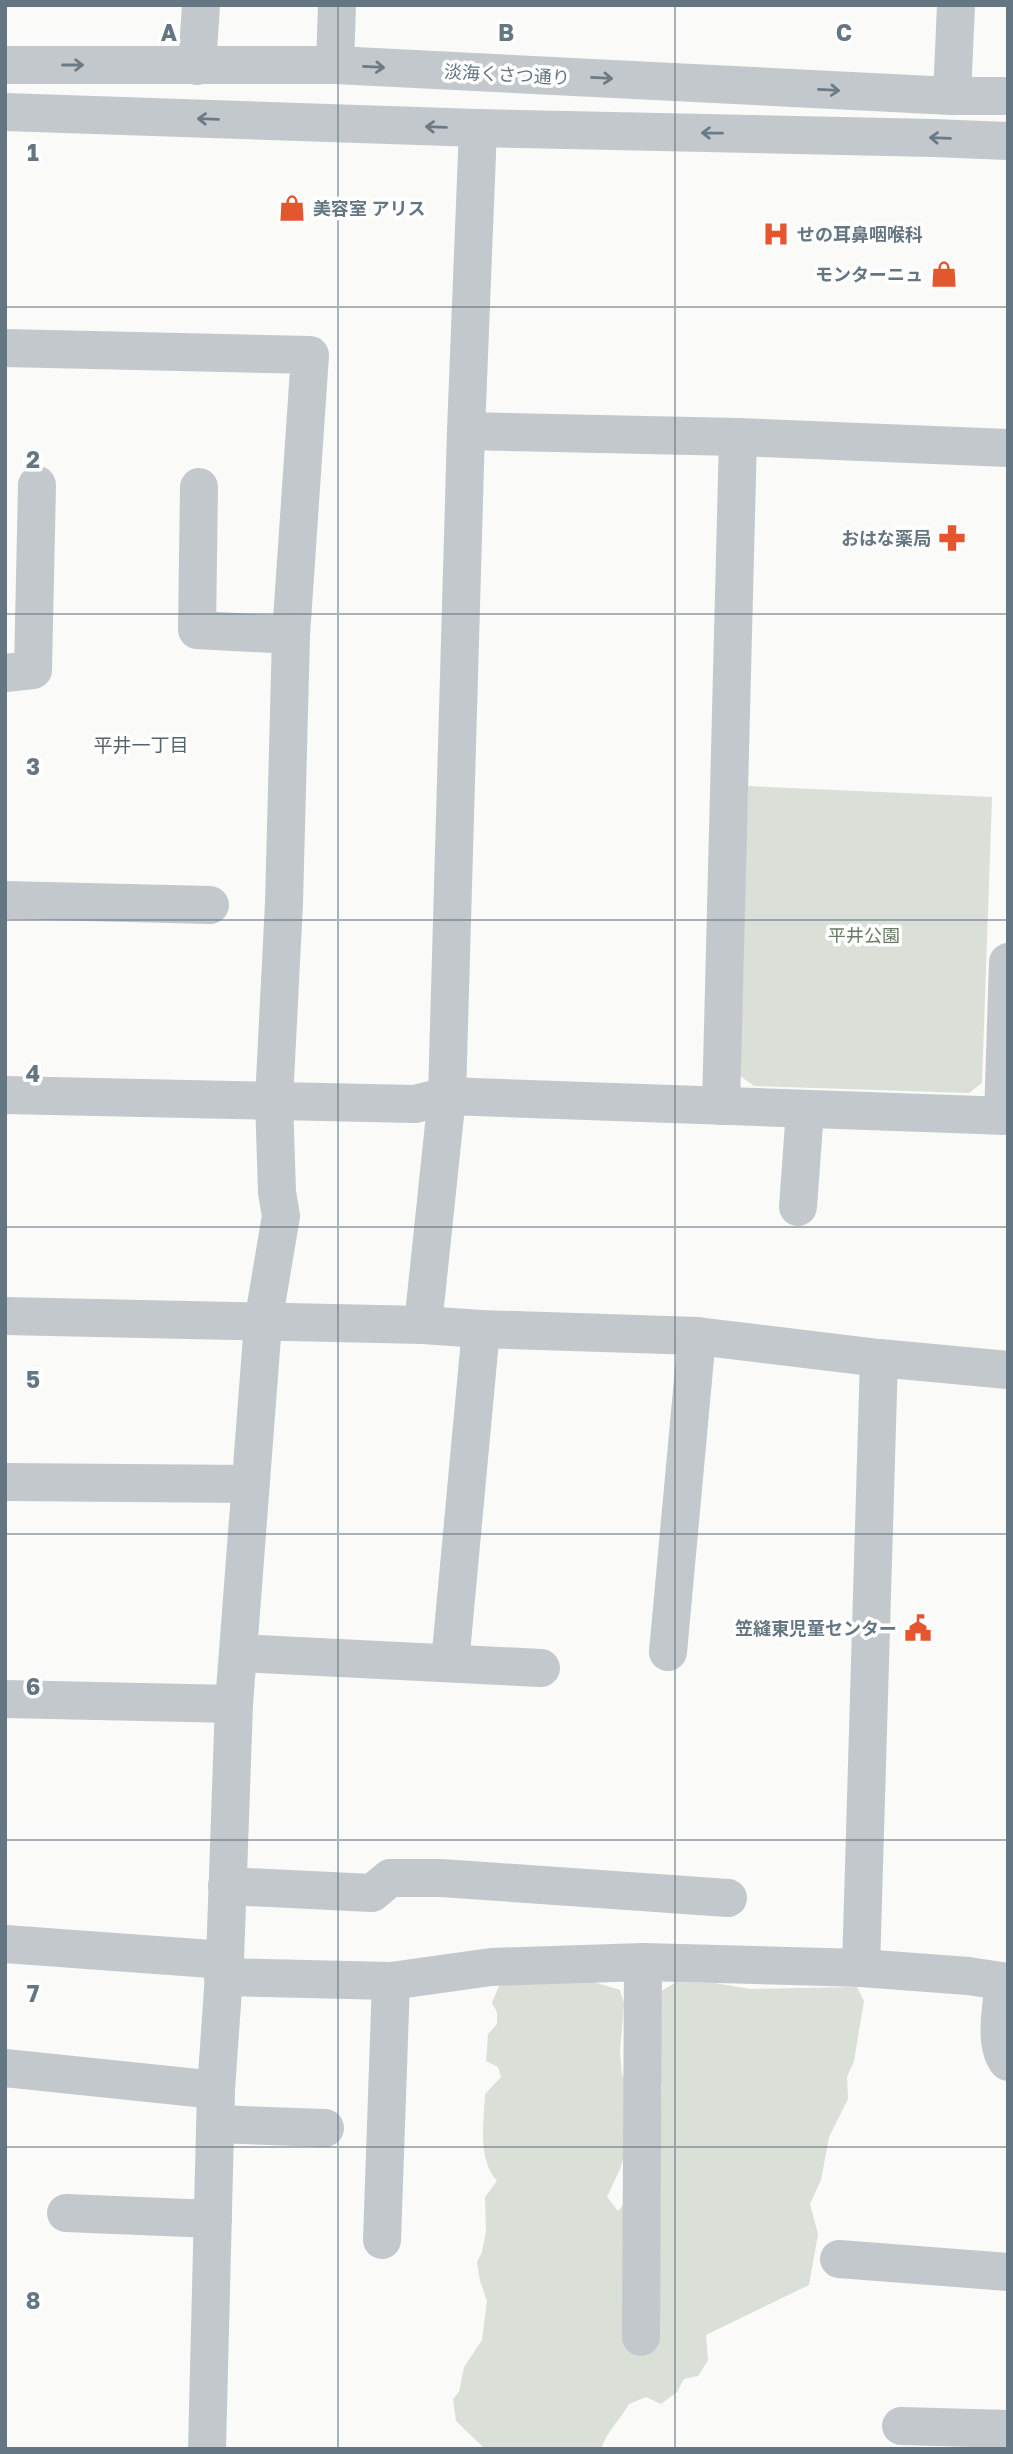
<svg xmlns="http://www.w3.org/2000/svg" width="1013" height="2454" font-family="'Golos Text','Noto Sans JP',sans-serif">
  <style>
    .green { fill: #dadfd7 }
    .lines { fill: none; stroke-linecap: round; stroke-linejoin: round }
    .minor { stroke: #c3c8cc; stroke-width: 38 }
    .oneway { stroke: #6a7a87 }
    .grid { fill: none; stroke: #657683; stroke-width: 2; stroke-opacity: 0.55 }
    .labels { text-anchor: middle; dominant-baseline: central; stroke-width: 7; stroke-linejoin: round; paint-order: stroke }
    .street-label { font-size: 18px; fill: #657683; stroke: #fff }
    .poi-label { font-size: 18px; font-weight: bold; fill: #657683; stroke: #fff; text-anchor: end }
    .park-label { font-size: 18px; fill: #687a64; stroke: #fff }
    .neighbourhood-label { font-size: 19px; fill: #57646e; stroke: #fff }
    .grid-label { font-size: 23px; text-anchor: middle; font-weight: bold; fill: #657683; stroke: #fff; stroke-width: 7; stroke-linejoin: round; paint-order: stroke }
  </style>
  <rect width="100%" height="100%" fill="#fafaf8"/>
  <!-- green -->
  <g class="green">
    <polygon points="748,786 992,797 982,1083 969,1093 754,1086 736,1073"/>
    <path d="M587 1980 620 1990 624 2004 620 2052 622 2074 630 2092 627 2146 620 2169 607 2197 618 2211 628 2200 661 2097 662 2085 654 2076 657 1994 676 1982 714 1983 751 1989 857 1987 864 2001 854 2061 847 2077 848 2099 829 2137 821 2180 810 2204 818 2234 809 2285 706 2335 708 2360 698 2376 684 2379 677 2392 661 2404 646 2397 629 2404C620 2420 607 2431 601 2449H485L456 2421 453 2399 459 2392 464 2367 482 2340 487 2301 480 2281 477 2262 482 2252 486 2231 485 2197 497 2181C477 2158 484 2123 485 2094L501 2077 498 2067 486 2061 488 2034 497 2024V2012L492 2003 499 1986 525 1982Z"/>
  </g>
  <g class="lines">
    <!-- minor -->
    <g class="minor">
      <polyline points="5,65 335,65 952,96 1008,96"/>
      <polyline points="335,65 337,5"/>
      <polyline points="197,66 201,5"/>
      <polyline points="952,96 956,5"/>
      <polyline points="5,112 478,128 933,138 1008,141"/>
      <polyline points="5,348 310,355 291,635 284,903 274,1100 277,1192 281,1216 263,1323 234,1704 225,1960 216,2090 207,2449"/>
      <polyline points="466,431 738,437 1008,448"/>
      <polyline points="199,487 197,630 291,635"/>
      <polyline points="5,673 33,670 37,485"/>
      <polyline points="5,900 210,905"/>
      <polyline points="5,1095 415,1104 447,1096 1008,1116"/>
      <polyline points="721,1106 738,437"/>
      <polyline points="1003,1116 1008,962"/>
      <polyline points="798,1207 805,1110"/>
      <polyline points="5,1316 423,1325 481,1329 697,1336 879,1358 1008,1370"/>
      <polyline points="423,1325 447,1096 466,431 478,128"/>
      <polyline points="5,1482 250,1484"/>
      <polyline points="668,1652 697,1336"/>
      <polyline points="239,1653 541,1668"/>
      <polyline points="450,1663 481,1329"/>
      <polyline points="5,1699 234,1704"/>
      <polyline points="227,1886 372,1893 390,1878 441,1878 728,1898"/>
      <polyline points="5,1944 225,1960"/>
      <polyline points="861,1968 879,1358"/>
      <polyline points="223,1977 391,1981 491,1967 643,1962 861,1968 968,1976 1008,1982"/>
      <path d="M1004 1982C1002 2004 993 2045 1008 2062"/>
      <polyline points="5,2068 216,2090"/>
      <polyline points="216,2124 325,2128"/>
      <polyline points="66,2213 213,2219"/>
      <polyline points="382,2240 391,1981"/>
      <polyline points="839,2259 1008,2272"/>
      <polyline points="641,2337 643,1962"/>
      <polyline points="901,2426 1008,2429"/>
    </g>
  </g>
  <!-- one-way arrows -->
  <defs><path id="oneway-shaft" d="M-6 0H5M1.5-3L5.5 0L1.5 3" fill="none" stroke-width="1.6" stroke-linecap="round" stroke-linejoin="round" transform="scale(1.75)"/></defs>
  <g class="oneway">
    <use href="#oneway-shaft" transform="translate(73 65)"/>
    <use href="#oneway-shaft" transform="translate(374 67) rotate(3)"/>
    <use href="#oneway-shaft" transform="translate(602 78) rotate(3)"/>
    <use href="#oneway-shaft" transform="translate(829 90) rotate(3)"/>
    <use href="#oneway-shaft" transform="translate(208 119) rotate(-178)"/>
    <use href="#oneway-shaft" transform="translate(436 127) rotate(-178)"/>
    <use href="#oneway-shaft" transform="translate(712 133) rotate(-179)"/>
    <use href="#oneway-shaft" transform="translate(940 138) rotate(-178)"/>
  </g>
  <!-- grid -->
  <path class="grid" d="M338 5V2449M675 5V2449M5 307H1008M5 614H1008M5 920H1008M5 1227H1008M5 1534H1008M5 1840H1008M5 2147H1008"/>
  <!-- icons -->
  <defs>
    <symbol id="shop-bare" viewBox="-9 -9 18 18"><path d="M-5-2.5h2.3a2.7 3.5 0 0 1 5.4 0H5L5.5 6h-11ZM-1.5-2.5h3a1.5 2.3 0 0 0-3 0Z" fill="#e4572e" stroke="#fff" stroke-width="2.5" paint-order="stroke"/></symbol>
    <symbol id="hospital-bare" viewBox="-9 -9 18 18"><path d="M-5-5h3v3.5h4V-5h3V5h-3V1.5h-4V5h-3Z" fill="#e4572e" stroke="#fff" stroke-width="2.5" paint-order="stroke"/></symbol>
    <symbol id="pharmacy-bare" viewBox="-9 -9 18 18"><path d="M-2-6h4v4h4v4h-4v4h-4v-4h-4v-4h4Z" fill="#e4572e" stroke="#fff" stroke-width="2.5" paint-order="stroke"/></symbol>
    <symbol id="civic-bare" viewBox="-9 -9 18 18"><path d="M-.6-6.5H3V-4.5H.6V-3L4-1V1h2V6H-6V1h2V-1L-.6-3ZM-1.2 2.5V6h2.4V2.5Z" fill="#e4572e" stroke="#fff" stroke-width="2.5" paint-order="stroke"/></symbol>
  </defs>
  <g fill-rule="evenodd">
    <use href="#shop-bare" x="273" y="189" width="38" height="38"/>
    <use href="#hospital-bare" x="757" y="215" width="38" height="38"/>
    <use href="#shop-bare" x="925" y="255" width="38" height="38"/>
    <use href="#pharmacy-bare" x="933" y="519" width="38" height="38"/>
    <use href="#civic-bare" x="899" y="1609" width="38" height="38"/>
  </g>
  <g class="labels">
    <!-- street labels -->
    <g class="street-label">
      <text transform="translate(507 74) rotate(3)">淡海くさつ通り</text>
    </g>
    <!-- poi labels -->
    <g class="poi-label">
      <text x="313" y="208" text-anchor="start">美容室 アリス</text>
      <text x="797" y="234" text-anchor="start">せの耳鼻咽喉科</text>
      <text x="923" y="274">モンターニュ</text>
      <text x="931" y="538">おはな薬局</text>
      <text x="897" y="1628">笠縫東児童センター</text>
    </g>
    <!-- park labels -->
    <g class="park-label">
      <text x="864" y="935">平井公園</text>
    </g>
    <!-- neighbourhood labels -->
    <g class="neighbourhood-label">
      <text x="141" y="744">平井一丁目</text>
    </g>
  </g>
  <g class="grid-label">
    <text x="169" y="41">A</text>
    <text x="506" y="41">B</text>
    <text x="844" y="41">C</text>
    <text x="33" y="161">1</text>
    <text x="33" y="468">2</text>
    <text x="33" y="775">3</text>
    <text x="33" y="1082">4</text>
    <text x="33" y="1388">5</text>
    <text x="33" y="1695">6</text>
    <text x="33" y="2002">7</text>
    <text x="33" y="2309">8</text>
  </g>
  <!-- border -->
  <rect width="1013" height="2454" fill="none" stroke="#657683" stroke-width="14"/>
</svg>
